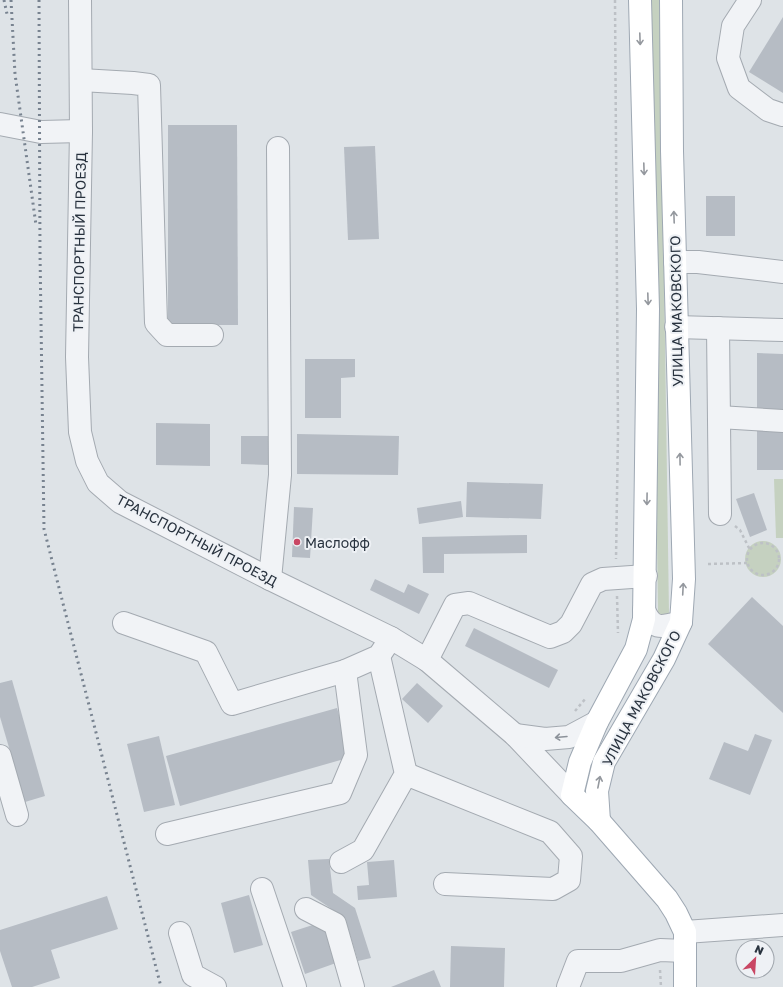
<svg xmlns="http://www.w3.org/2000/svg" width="783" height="987" font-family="'Golos Text',sans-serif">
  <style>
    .green { fill: #c5d1c0 }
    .building { fill: #b6bcc4 }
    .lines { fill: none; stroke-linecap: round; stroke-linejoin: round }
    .minor-casing { stroke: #a4aab1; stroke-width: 24 }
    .major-casing { stroke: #9ea8b3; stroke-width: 24 }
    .path { stroke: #bdc1c6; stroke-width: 2.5; stroke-dasharray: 3 3; stroke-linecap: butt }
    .minor { stroke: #f1f3f6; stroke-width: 22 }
    .major { stroke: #fff; stroke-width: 22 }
    .rail { stroke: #788390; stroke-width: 3; stroke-dasharray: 2 4; stroke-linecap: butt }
    .oneway { stroke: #94989e }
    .oneway2 { stroke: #8c929a }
    .poi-dot { fill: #c94764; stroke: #eef1f5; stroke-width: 1.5 }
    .labels { text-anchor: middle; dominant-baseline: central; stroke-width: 4; stroke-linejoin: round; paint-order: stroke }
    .street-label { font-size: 14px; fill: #28323e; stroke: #eef1f5 }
    .poi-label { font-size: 14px; fill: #28323e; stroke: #eef1f5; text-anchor: start }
  </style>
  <rect width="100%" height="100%" fill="#dee3e7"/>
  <!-- green -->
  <g class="green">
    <polygon points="650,0 660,0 669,614 663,619 658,614"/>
    <polygon points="774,479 783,479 783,538 776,538"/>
    <circle cx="763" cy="559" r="18"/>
  </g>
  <!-- building -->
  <g class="building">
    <polygon points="783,17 783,93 749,72"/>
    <polygon points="168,125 237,125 238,325 168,325"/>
    <polygon points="375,146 379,239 348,240 344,147"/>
    <rect x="706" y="196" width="29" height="40"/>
    <polygon points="757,353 783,354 783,470 757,470"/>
    <polygon points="305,359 355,359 355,377 341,378 341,418 305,418"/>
    <polygon points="156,423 210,424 210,466 156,465"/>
    <polygon points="297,434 399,436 398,475 297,474"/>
    <polygon points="241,436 269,436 268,465 241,464"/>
    <polygon points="467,482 543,484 541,519 466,517"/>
    <polygon points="754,493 767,530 750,537 736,499"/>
    <polygon points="461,501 463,517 419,524 417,508"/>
    <polygon points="294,507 313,508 310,558 292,557"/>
    <polygon points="527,535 527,553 444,554 444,573 423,573 422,537"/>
    <polygon points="375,579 404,593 408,584 429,594 419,614 370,590"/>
    <polygon points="752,597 783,626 783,713 708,644"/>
    <polygon points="474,628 558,670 549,688 465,646"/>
    <polygon points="12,680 45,796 25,802 0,717 0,683"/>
    <polygon points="417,683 443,706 428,723 402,699"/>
    <polygon points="337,708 351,757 180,806 166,756"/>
    <polygon points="755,734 772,740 750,795 709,779 724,742 748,751"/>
    <polygon points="159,736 175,805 144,812 127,744"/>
    <polygon points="329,859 333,893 355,908 371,958 358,961 345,918 311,895 308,860"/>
    <polygon points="394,860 397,897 358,900 357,886 369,885 367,862"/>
    <polygon points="249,895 263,945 234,953 221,903"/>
    <polygon points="107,896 118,929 51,950 60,978 32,987 12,987 0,951 0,930"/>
    <polygon points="322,922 336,963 305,974 291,932"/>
    <polygon points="451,946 505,948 504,987 450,987"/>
    <polygon points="434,970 441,987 391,987"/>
  </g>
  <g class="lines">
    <defs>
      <g id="minor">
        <polyline points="80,0 81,131 77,357 80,432 87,461 98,483 120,502 270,579 391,638 427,660 515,735 572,795"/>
        <polyline points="750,0 733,26 728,58 739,88 768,110 783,115"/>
        <polyline points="81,80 133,83 149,85 156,323 167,335 212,335"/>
        <polyline points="0,124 41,132 81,131"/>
        <polyline points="675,262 698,262 783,272"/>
        <polyline points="676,327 783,330"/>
        <polyline points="718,328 720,514"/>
        <polyline points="719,417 783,421"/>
        <polyline points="270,579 280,475 278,148"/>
        <path d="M644 610C653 631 662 627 681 622"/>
        <polyline points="124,623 206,652 232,704 345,671"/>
        <polyline points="427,660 455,605 469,603 550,637 563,632 571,624 592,584 603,579 646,576"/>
        <polyline points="515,735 545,739 569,737 597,722"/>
        <polyline points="0,756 17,815"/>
        <polyline points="406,774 550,832 571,856 569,880 553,889 445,884"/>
        <polyline points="167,834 340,793 356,755 345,671 379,656 391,638"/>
        <polyline points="341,862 363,850 406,774 379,656"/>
        <polyline points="262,889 295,987"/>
        <polyline points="306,909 335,924 353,987"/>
        <polyline points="685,932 783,925"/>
        <polyline points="180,933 193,975 215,987"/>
        <polyline points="568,987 578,961 621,961 660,950 685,951"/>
      </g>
      <g id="major">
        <polyline points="640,0 648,309 644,619 636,649 597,722 580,762 572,795 599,821 667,899 676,913 685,932 685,987"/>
        <polyline points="599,821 597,791 604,762 664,659 681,622 684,579 672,151 671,0"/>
      </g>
    </defs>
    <!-- minor casing -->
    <use href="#minor" class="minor-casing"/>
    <!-- major casing -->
    <use href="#major" class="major-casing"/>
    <!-- path -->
    <g class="path">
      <polyline points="615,0 618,432 616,559"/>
      <polyline points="735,526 740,530 750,550"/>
      <circle cx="763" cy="559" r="16"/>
      <polyline points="708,564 748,563"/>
      <polyline points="617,596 618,633"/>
      <polyline points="575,711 586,698"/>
      <polyline points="660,970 661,987"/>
    </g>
    <!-- minor -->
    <use href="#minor" class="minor"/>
    <!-- major -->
    <use href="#major" class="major"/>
    <!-- rail -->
    <g class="rail">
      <polyline points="4,0 7,14"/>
      <polyline points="11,0 15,74 36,225"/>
      <polyline points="39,0 40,252 44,529 161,987"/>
    </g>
  </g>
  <!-- one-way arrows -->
  <defs><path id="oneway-shaft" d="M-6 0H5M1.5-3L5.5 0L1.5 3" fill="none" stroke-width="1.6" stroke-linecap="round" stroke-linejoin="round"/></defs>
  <g class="oneway">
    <use href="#oneway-shaft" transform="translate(640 39) rotate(88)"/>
    <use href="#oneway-shaft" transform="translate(644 169) rotate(88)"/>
    <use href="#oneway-shaft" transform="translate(674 217) rotate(-92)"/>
    <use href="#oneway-shaft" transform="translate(648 299) rotate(88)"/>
    <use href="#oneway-shaft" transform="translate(680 459) rotate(-91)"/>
    <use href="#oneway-shaft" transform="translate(647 499) rotate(91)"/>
    <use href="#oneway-shaft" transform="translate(683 589) rotate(-87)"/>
    <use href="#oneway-shaft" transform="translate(599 782) rotate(-79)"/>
  </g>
  <use class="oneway2" href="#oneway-shaft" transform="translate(561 737) rotate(175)"/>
  <!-- markers -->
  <circle class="poi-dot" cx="297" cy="542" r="4"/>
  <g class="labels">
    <!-- street labels -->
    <g class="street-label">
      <text transform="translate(79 242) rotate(-89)">ТРАНСПОРТНЫЙ ПРОЕЗД</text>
      <text transform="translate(676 311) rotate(-91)">УЛИЦА МАКОВСКОГО</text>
      <text transform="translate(197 540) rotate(28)">ТРАНСПОРТНЫЙ ПРОЕЗД</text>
      <text transform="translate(641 698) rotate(-62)">УЛИЦА МАКОВСКОГО</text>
    </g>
    <!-- poi labels -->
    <g class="poi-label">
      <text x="305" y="542">Маслофф</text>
    </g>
  </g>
  <!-- north arrow -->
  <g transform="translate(755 959) rotate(25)"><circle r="19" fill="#eef1f5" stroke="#9fa5ac"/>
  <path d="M0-3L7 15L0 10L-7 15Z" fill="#c94764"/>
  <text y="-6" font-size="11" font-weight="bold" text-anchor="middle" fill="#28323e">N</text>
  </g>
</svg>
